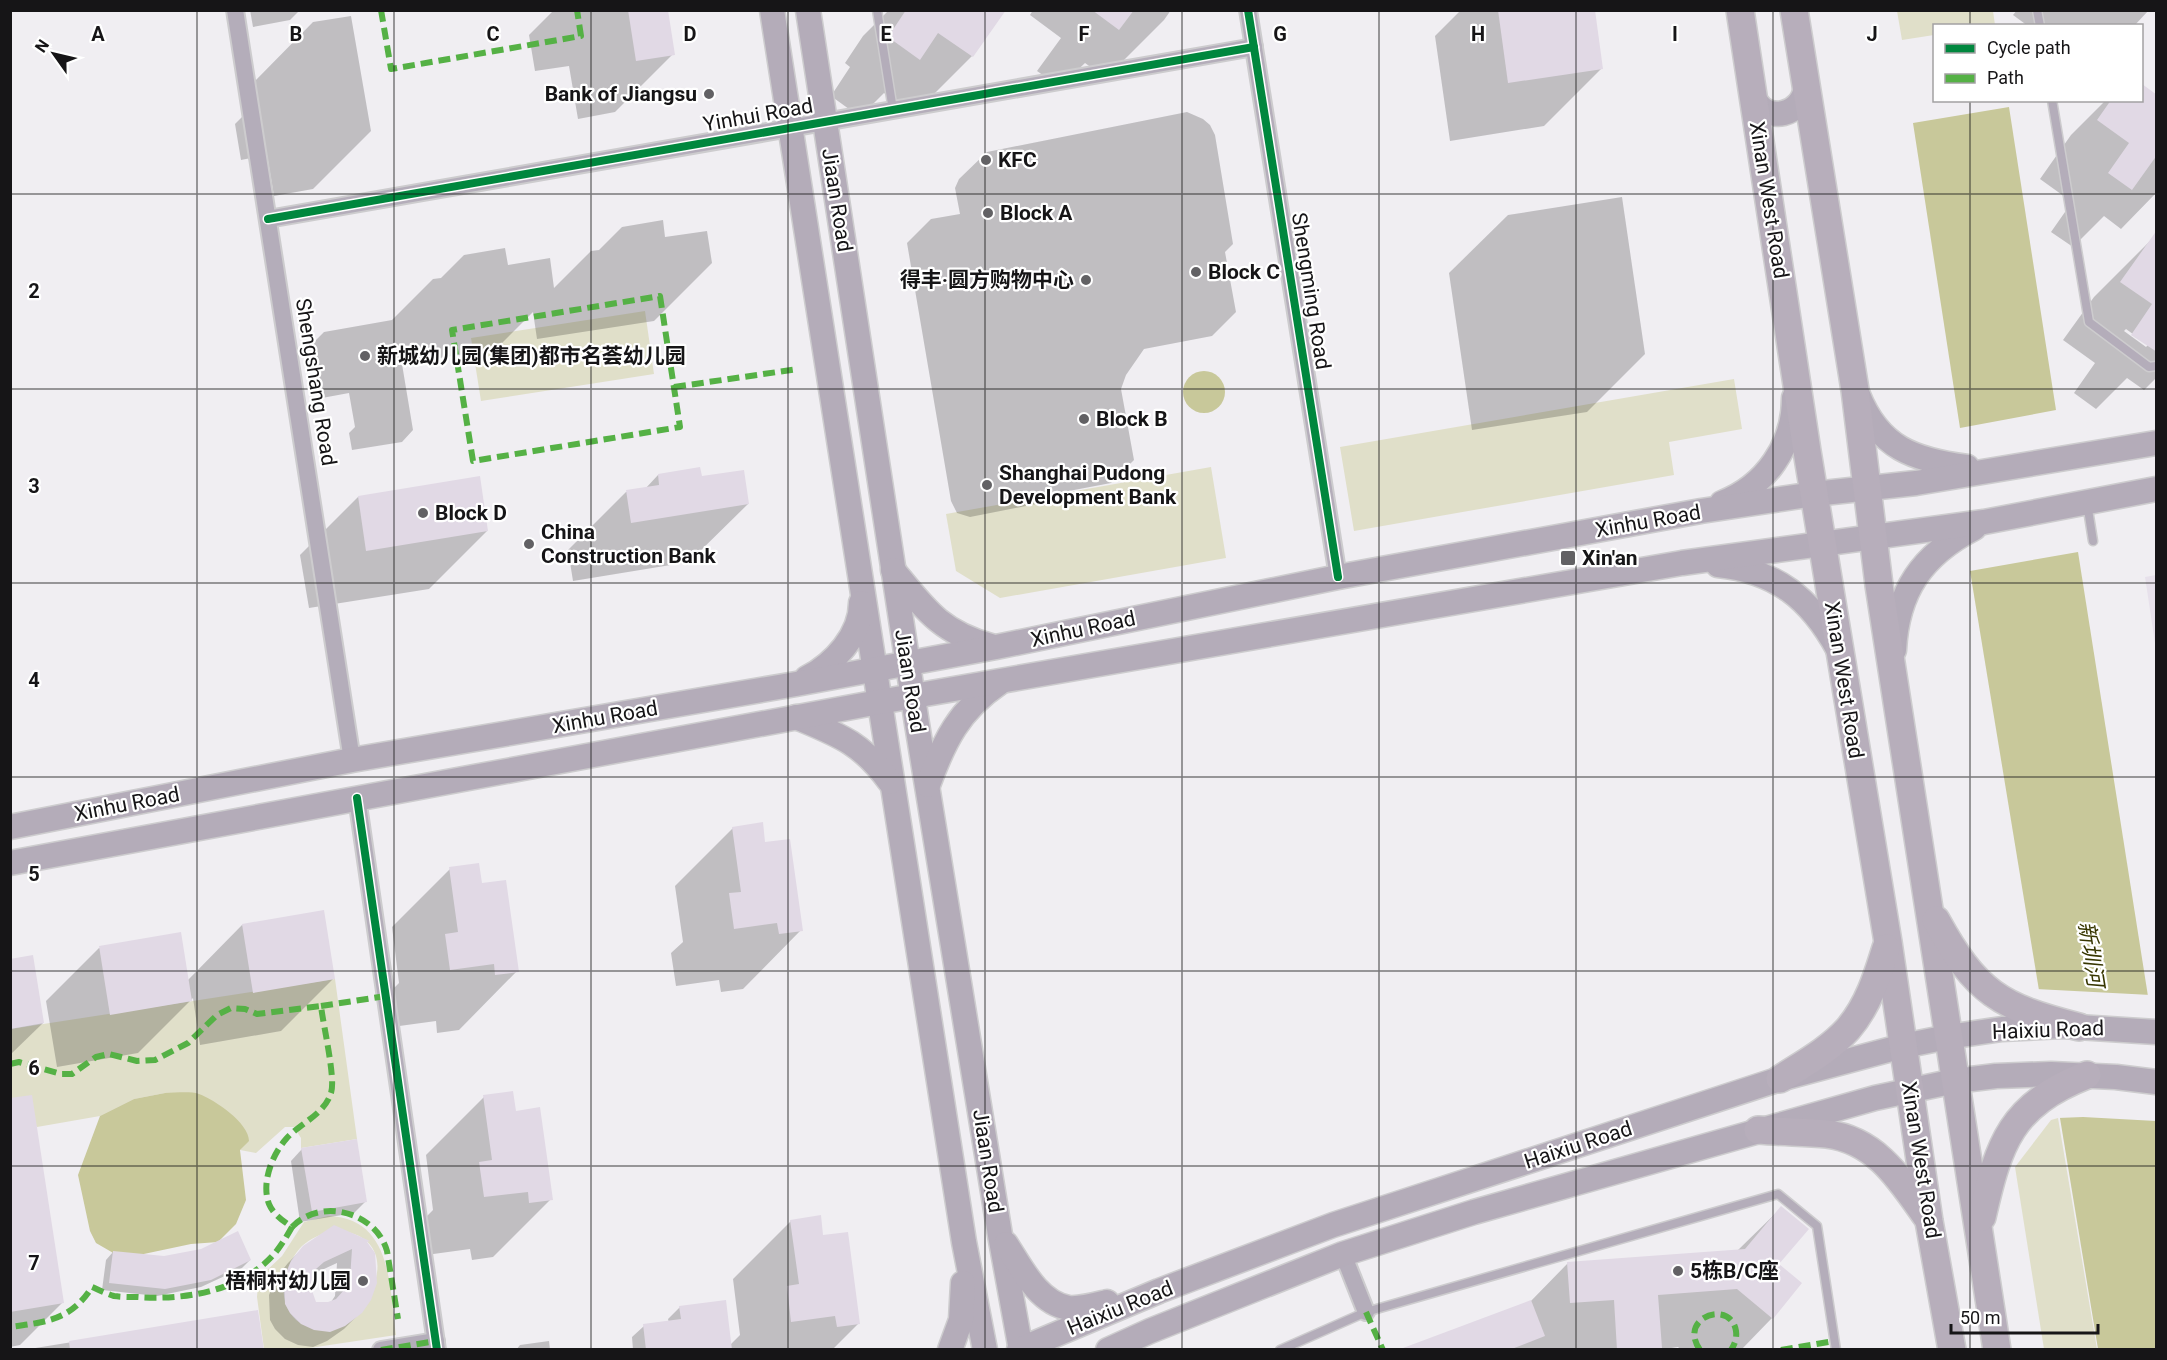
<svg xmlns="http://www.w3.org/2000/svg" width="2167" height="1360" font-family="Roboto,'Noto Sans SC',sans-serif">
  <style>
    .built { fill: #e7e1eb }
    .green { fill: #e0dfc9; fill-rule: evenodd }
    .water { fill: #c8c89a }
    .pier { fill: #f0eef2 }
    .shadow { fill: #0003; fill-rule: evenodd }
    .building { fill: #e1d9e5; fill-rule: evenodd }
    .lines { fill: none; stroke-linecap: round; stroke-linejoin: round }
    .service-casing { stroke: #cdccce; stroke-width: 11 }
    .minor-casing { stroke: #cdccce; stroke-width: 20 }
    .secondary-casing { stroke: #cdccce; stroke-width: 27 }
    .primary-casing { stroke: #cdccce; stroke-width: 30 }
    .service { stroke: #b4adba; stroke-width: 8 }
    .minor { stroke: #b4adba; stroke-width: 16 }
    .secondary { stroke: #b4acb9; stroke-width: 24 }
    .primary { stroke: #b7aebb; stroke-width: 27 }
    .quiet { stroke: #55b145; stroke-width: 6; stroke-dasharray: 12 6; stroke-linecap: butt }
    .cycleway-casing { stroke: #fff; stroke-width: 11 }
    .cycleway { stroke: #00873e; stroke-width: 8 }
    .grid { fill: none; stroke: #161517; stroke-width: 1.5; stroke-opacity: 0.55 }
    .poi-dot { fill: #626164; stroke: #fff; stroke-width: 2 }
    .labels { text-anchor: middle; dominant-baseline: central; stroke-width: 4.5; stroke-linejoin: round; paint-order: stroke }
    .poi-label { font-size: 21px; font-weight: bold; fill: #161517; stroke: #fff; text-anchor: start }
    .street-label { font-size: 21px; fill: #161517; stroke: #fff }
    .water-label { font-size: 22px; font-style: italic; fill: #373600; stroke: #fff }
    .grid-label { font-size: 20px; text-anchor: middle; font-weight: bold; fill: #161517; stroke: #fff; stroke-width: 4.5; stroke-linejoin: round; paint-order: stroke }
  </style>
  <rect width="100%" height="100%" fill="#f0eef2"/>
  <!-- built -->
  <polygon class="built" points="2156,575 2156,650 2145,577"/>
  <!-- green -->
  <g class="green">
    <polygon points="1897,11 1993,11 1995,25 1934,26 1934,35 1902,40"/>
    <polygon points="645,311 654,374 481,401 471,338"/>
    <polygon points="1734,379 1742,429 1669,442 1674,475 1354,531 1340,447"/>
    <polygon points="1211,467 1226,558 1000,598 956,571 946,514"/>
    <polygon points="335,979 357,1139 301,1148 301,1138 294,1127 285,1127 256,1153 240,1150 248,1141 165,1093 134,1099 100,1116 37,1127 11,1098 11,1029"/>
    <polygon points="2058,1118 2097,1349 2044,1349 2015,1167 2051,1120"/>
    <path d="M328 1216C393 1218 389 1287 396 1335L303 1349H264L257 1297 258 1284 264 1273 282 1256 304 1222ZM334 1230C426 1236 352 1360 296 1320 275 1299 283 1266 302 1246 311 1238 323 1233 334 1230Z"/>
  </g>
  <!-- water -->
  <g class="water">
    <polygon points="2009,107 2056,410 1960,428 1913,123"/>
    <circle cx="1204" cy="392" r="21"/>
    <polygon points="2078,552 2156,1047 2156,1349 2098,1349 1970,571"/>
    <path d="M165 1093C175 1093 190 1091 199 1094 215 1100 249 1123 249 1141L240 1150 246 1200 236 1224 218 1242 191 1244 139 1255 115 1254 96 1243 90 1231 78 1175 100 1116 134 1099Z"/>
  </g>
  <!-- pier -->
  <polygon class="pier" points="2036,989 2151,995 2156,1028 2156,1121 2083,1117 2058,1118"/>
  <!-- shadow -->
  <g class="shadow">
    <polygon points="250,10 300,10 290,20 253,27"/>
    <polygon points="554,10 666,10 673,54 615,112 578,119 569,66 535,71 529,35"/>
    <polygon points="889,10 1004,10 972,56 914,114 884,93 860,117 831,96 850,67 845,63 863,36"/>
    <polygon points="1033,10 1171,10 1164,20 1106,78 1085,63 1060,87 1037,71 1061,38 1030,15"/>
    <polygon points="1461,10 1593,10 1602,68 1544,126 1450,141 1435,36"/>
    <polygon points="2017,10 2149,10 2134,26 2028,26 2013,15"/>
    <polygon points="351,16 371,131 313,189 274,196 267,155 241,160 235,124 258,101 255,81 313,22"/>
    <polygon points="2142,86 2156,96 2156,193 2121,229 2104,216 2073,247 2051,232 2072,202 2040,179 2071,135 2106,100 2142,100"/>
    <polygon points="1187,112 1203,119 1210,125 1215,135 1233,244 1225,252 1236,312 1212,336 1144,349 1126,375 1121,389 1134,460 1111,483 1053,494 1046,502 970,517 957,513 951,501 907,243 931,219 960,214 955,188 959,179 987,152"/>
    <polygon points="1622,197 1645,354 1587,412 1472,430 1449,273 1508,215"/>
    <polygon points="663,220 665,237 707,231 712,263 654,321 537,339 533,312 496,349 402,364 413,430 402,442 352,450 349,433 355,427 349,393 322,398 313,343 324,332 392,320 433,279 441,278 464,255 505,248 508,265 550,258 554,288 591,251 599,250 622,227"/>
    <path d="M2152 239 2156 242V378L2144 390 2127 378 2096 409 2074 393 2095 363 2063 340 2094 297ZM2126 329 2148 345 2146 347 2124 331Z"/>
    <polygon points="658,475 701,478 748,504 689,562 573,581 568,550 626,492 645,489"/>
    <polygon points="358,497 487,531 429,589 309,608 300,555"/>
    <polygon points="733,828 764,844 801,930 743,989 721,992 719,980 676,986 671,953 683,942 675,886"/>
    <polygon points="450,869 481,885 517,971 459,1030 437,1033 436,1021 392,1027 388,994 399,983 392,927"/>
    <polygon points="242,925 334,978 281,1031 200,1045 193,998 138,1053 57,1067 46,1001 99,948 188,980"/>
    <polygon points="10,960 43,1023 10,1055"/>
    <polygon points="484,1097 515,1113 551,1199 493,1257 472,1260 470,1249 426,1255 422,1221 433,1210 426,1155"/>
    <polygon points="10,1100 62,1303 20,1345 10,1347"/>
    <polygon points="302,1149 365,1202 354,1213 300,1222 291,1161"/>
    <polygon points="1781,1208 1777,1264 1800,1283 1772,1318 1741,1350 1681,1350 1678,1347 1658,1350 1405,1350 1529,1303 1568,1263 1737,1251"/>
    <polygon points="791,1221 822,1237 859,1323 832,1350 633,1350 632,1337 644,1326 669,1323 668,1319 680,1307 730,1345 740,1335 733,1279"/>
    <path d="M365 1243 361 1312 344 1329 327 1341 313 1347 298 1345 285 1339 275 1329 270 1320 269 1295 276 1278 288 1263 304 1247ZM337 1263 335 1296 331 1302 315 1303 309 1292 311 1275Z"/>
    <polygon points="113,1252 164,1258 250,1260 242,1268 201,1287 157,1296 102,1290 106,1260"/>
    <polygon points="257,1312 263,1350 23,1350"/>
    <polygon points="549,1341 550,1350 516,1350 520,1345"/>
  </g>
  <!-- building -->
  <g class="building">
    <polygon points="628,10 668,10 675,55 636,61"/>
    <polygon points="906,10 1006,10 973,57 938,33 920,60 888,37"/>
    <polygon points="1092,10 1134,10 1119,30"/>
    <polygon points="1498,10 1595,10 1603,69 1508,83"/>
    <polygon points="2142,84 2157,95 2157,155 2132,190 2108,173 2129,143 2097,120 2111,100 2142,100"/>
    <polygon points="2157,230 2157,352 2131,335 2152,304 2120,282"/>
    <polygon points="700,467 702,476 744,470 749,504 631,523 626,490 659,485 658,474"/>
    <polygon points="480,476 488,531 366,551 358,496"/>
    <polygon points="763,822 765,842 790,839 803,931 779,934 777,923 734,929 729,893 741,892 732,827"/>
    <polygon points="479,863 482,883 506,880 519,972 495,975 494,964 450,970 445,934 458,932 449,867"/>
    <polygon points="324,910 335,979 253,993 242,924"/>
    <polygon points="181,932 192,1001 110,1015 99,946"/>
    <polygon points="33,955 44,1023 10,1029 10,959"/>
    <polygon points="513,1091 516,1111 540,1107 553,1200 529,1203 528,1192 484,1197 479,1162 492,1160 483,1095"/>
    <polygon points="32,1095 64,1303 10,1312 10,1098"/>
    <polygon points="357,1139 367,1202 312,1212 301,1148"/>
    <polygon points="1781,1206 1809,1229 1779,1264 1802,1283 1773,1319 1737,1289 1658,1295 1662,1348 1617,1350 1614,1300 1570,1303 1567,1262 1745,1249"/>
    <polygon points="821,1215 823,1235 848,1232 860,1324 837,1327 835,1316 791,1322 787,1286 799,1284 790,1220"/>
    <path d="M334 1225 370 1241 367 1242 375 1253 377 1283 371 1300 362 1313 345 1326 330 1332 314 1330 301 1324 290 1313 285 1304 284 1278 291 1261 303 1246ZM352 1249 350 1279 344 1290 336 1299 328 1302H316L310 1285 316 1269 324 1262Z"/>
    <polygon points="238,1231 251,1260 211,1280 165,1289 109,1283 113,1251 164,1256 201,1249"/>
    <polygon points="726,1300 732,1350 646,1350 643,1324 681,1319 679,1306"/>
    <polygon points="1531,1300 1545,1336 1509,1350 1403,1350 1403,1348"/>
    <polygon points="258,1310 264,1350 70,1350 69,1341"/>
  </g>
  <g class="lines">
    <defs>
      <g id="service">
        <polyline points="877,10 893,110"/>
        <polyline points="2037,10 2040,26"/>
        <polyline points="2052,100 2089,322 2149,367 2156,366"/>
        <polyline points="2087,503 2093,541"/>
        <polyline points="1280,1350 1366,1312 1778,1194 1817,1226 1836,1350"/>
      </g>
      <g id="minor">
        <polyline points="235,10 352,760"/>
        <polyline points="1248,10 1338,577"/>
        <polyline points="268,219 1254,47"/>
        <polyline points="357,798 437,1350"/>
        <polyline points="1343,1254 1366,1312"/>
        <polyline points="381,1350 436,1341"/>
      </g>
      <g id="secondary">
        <polyline points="772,10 964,1242 985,1350"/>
        <polyline points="808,10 917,724 1000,1235 1021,1350"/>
        <path d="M1753 96C1765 126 1805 115 1806 85"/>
        <path d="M1858 395C1879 448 1914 460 1967 467"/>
        <path d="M1722 503C1766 486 1794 445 1794 398"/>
        <path d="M1718 565C1776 571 1810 598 1838 649"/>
        <path d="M893 570C925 609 940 632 991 646"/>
        <path d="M1894 650C1897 591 1922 555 1974 528"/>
        <path d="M807 678C834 664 861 635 861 603"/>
        <path d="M796 717C839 735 862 743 890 782"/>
        <path d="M928 785C944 741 959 710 999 683"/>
        <polyline points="10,827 352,760 796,684 996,647 1338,577 1701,511 1814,494 1916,483 2156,443"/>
        <polyline points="10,863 879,702 1682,563 1984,522 2156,489"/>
        <path d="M1006 1244C1021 1267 1038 1303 1069 1308 1081 1309 1095 1305 1107 1302"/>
        <polyline points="950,1350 961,1320 963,1283"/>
        <polyline points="1019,1350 1159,1291 1333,1225 1780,1079 1903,1046 1948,1037 2002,1029 2062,1026 2156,1032"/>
        <polyline points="1108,1350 1150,1331 1343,1254 1474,1212 1875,1098 1955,1081 1996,1076 2051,1074 2116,1077 2156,1082"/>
      </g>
      <g id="primary">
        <polyline points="1740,10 1807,451 1888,942 1929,1221 1952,1350"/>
        <polyline points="1794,10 1855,390 1879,585 1997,1350"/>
        <path d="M1936 920C1976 993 2000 1007 2079 1027"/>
        <path d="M1780 1079C1803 1064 1829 1050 1848 1029 1868 1006 1877 977 1886 948"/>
        <path d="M1758 1130C1781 1132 1804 1132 1827 1134 1876 1140 1900 1179 1926 1216"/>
        <path d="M1982 1217C1999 1142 2011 1105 2087 1075"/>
      </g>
    </defs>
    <!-- service casing -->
    <use href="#service" class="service-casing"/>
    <!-- minor casing -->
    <use href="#minor" class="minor-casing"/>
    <!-- secondary casing -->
    <use href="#secondary" class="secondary-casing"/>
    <!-- primary casing -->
    <use href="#primary" class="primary-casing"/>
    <!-- service -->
    <use href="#service" class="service"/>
    <!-- minor -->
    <use href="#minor" class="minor"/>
    <!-- secondary -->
    <use href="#secondary" class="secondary"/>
    <!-- primary -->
    <use href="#primary" class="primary"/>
    <!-- quiet -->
    <g class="quiet">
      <polyline points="381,10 391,69 581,36 577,10"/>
      <polygon points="660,296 680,427 473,461 452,330"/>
      <polyline points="674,387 798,369"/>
      <polyline points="321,1006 386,996"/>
      <path d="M10 1064 19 1062 61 1074H72L96 1057 109 1054 137 1061 155 1060 188 1043 217 1015 231 1008 245 1009 257 1014 321 1006C323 1024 336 1079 331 1093 324 1115 300 1123 286 1139 272 1155 261 1183 269 1204 273 1214 283 1221 292 1227 284 1241 277 1253 264 1264 230 1293 181 1300 137 1297 130 1297 121 1297 114 1296 107 1294 99 1290 92 1287 71 1320 47 1322 10 1327"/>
      <path d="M292 1227C321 1197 376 1212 387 1251L398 1319"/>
      <polyline points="1366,1312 1383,1350"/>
      <polyline points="381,1350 436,1341"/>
      <path d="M1700 1350C1677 1317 1731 1299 1736 1331 1737 1338 1735 1344 1731 1350"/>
      <polyline points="1781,1350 1834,1341"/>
    </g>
    <defs>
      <g id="cycleway">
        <polyline points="1248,10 1338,577"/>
        <polyline points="268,219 1254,47"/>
        <polyline points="357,798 437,1350"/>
      </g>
    </defs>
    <!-- cycleway casing -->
    <use href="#cycleway" class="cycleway-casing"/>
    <!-- cycleway -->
    <use href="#cycleway" class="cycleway"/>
  </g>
  <!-- grid -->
  <path class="grid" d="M197 10V1350M394 10V1350M591 10V1350M788 10V1350M985 10V1350M1182 10V1350M1379 10V1350M1576 10V1350M1773 10V1350M1970 10V26M1970 100V1350M10 194H2156M10 389H2156M10 583H2156M10 777H2156M10 971H2156M10 1166H2156"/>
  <!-- markers -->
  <g class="poi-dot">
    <circle cx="709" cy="94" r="6"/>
    <circle cx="986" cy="160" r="6"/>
    <circle cx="988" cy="213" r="6"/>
    <circle cx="1196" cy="272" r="6"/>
    <circle cx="1086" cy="280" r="6"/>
    <circle cx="365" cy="356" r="6"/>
    <circle cx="1084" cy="419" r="6"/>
    <circle cx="987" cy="485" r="6"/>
    <circle cx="423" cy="513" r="6"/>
    <circle cx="529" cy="544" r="6"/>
    <rect x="1560" y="550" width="16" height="16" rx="3"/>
    <circle cx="1678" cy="1271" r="6"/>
    <circle cx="363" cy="1281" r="6"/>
  </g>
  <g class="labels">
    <!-- poi labels -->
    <g class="poi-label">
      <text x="697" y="94" text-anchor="end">Bank of Jiangsu</text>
      <text x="998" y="160">KFC</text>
      <text x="1000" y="213">Block A</text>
      <text x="1208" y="272">Block C</text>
      <text x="1074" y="280" text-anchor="end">得丰·圆方购物中心</text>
      <text x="377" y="356">新城幼儿园(集团)都市名荟幼儿园</text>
      <text x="1096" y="419">Block B</text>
      <text x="999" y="473">Shanghai Pudong<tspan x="999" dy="24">Development Bank</tspan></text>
      <text x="435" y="513">Block D</text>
      <text x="541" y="532">China<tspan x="541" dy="24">Construction Bank</tspan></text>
      <text x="1582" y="558">Xin'an</text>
      <text x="1690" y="1271">5栋B/C座</text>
      <text x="351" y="1281" text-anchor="end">梧桐村幼儿园</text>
    </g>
    <!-- street labels -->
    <g class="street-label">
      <text transform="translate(758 115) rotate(-10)">Yinhui Road</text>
      <text transform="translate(837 200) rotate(81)">Jiaan Road</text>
      <text transform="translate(1769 200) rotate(81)">Xinan West Road</text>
      <text transform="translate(1311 291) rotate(81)">Shengming Road</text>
      <text transform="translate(316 382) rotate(81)">Shengshang Road</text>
      <text transform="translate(1648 521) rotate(-10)">Xinhu Road</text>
      <text transform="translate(1083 629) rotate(-12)">Xinhu Road</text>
      <text transform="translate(1844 680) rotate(81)">Xinan West Road</text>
      <text transform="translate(910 681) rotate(81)">Jiaan Road</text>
      <text transform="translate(605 717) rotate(-10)">Xinhu Road</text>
      <text transform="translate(127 804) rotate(-11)">Xinhu Road</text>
      <text transform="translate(2048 1030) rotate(-2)">Haixiu Road</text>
      <text transform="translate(1578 1145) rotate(-18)">Haixiu Road</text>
      <text transform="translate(1921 1160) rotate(81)">Xinan West Road</text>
      <text transform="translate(988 1161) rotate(81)">Jiaan Road</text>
      <text transform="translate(1120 1308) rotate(-22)">Haixiu Road</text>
    </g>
    <!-- water labels -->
    <g class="water-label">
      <text transform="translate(2091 954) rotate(81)">新圳河</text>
    </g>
  </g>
  <g class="grid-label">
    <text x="98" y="41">A</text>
    <text x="296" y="41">B</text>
    <text x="493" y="41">C</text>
    <text x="690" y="41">D</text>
    <text x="886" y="41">E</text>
    <text x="1084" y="41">F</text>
    <text x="1280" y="41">G</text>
    <text x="1478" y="41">H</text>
    <text x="1675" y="41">I</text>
    <text x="1872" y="41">J</text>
    <text x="34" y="298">2</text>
    <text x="34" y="493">3</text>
    <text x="34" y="687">4</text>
    <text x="34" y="881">5</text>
    <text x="34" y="1075">6</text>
    <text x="34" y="1270">7</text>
  </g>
  <!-- border -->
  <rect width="2167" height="1360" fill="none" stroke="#161517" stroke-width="24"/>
  <!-- legend -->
  <rect x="1933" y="24" width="210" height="78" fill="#ffffff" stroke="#a2a1a2" stroke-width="1.5"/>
  <rect x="1945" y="44" width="30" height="9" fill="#00873e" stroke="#a2a1a2" stroke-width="1.5"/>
  <text x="1987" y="54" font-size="18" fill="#161517">Cycle path</text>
  <rect x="1945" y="74" width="30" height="9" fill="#55b145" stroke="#a2a1a2" stroke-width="1.5"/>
  <text x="1987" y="84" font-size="18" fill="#161517">Path</text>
  <!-- north arrow -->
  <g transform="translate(54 54) rotate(304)" stroke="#ffffff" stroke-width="4.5" paint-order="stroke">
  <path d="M0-4.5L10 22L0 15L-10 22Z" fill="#161517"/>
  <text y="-9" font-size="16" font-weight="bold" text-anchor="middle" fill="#161517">N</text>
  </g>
  <!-- scale -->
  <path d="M1951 1324v9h147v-9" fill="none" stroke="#161517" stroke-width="3"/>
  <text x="1960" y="1324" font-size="18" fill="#161517" stroke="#ffffff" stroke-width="4.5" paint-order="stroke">50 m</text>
</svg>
